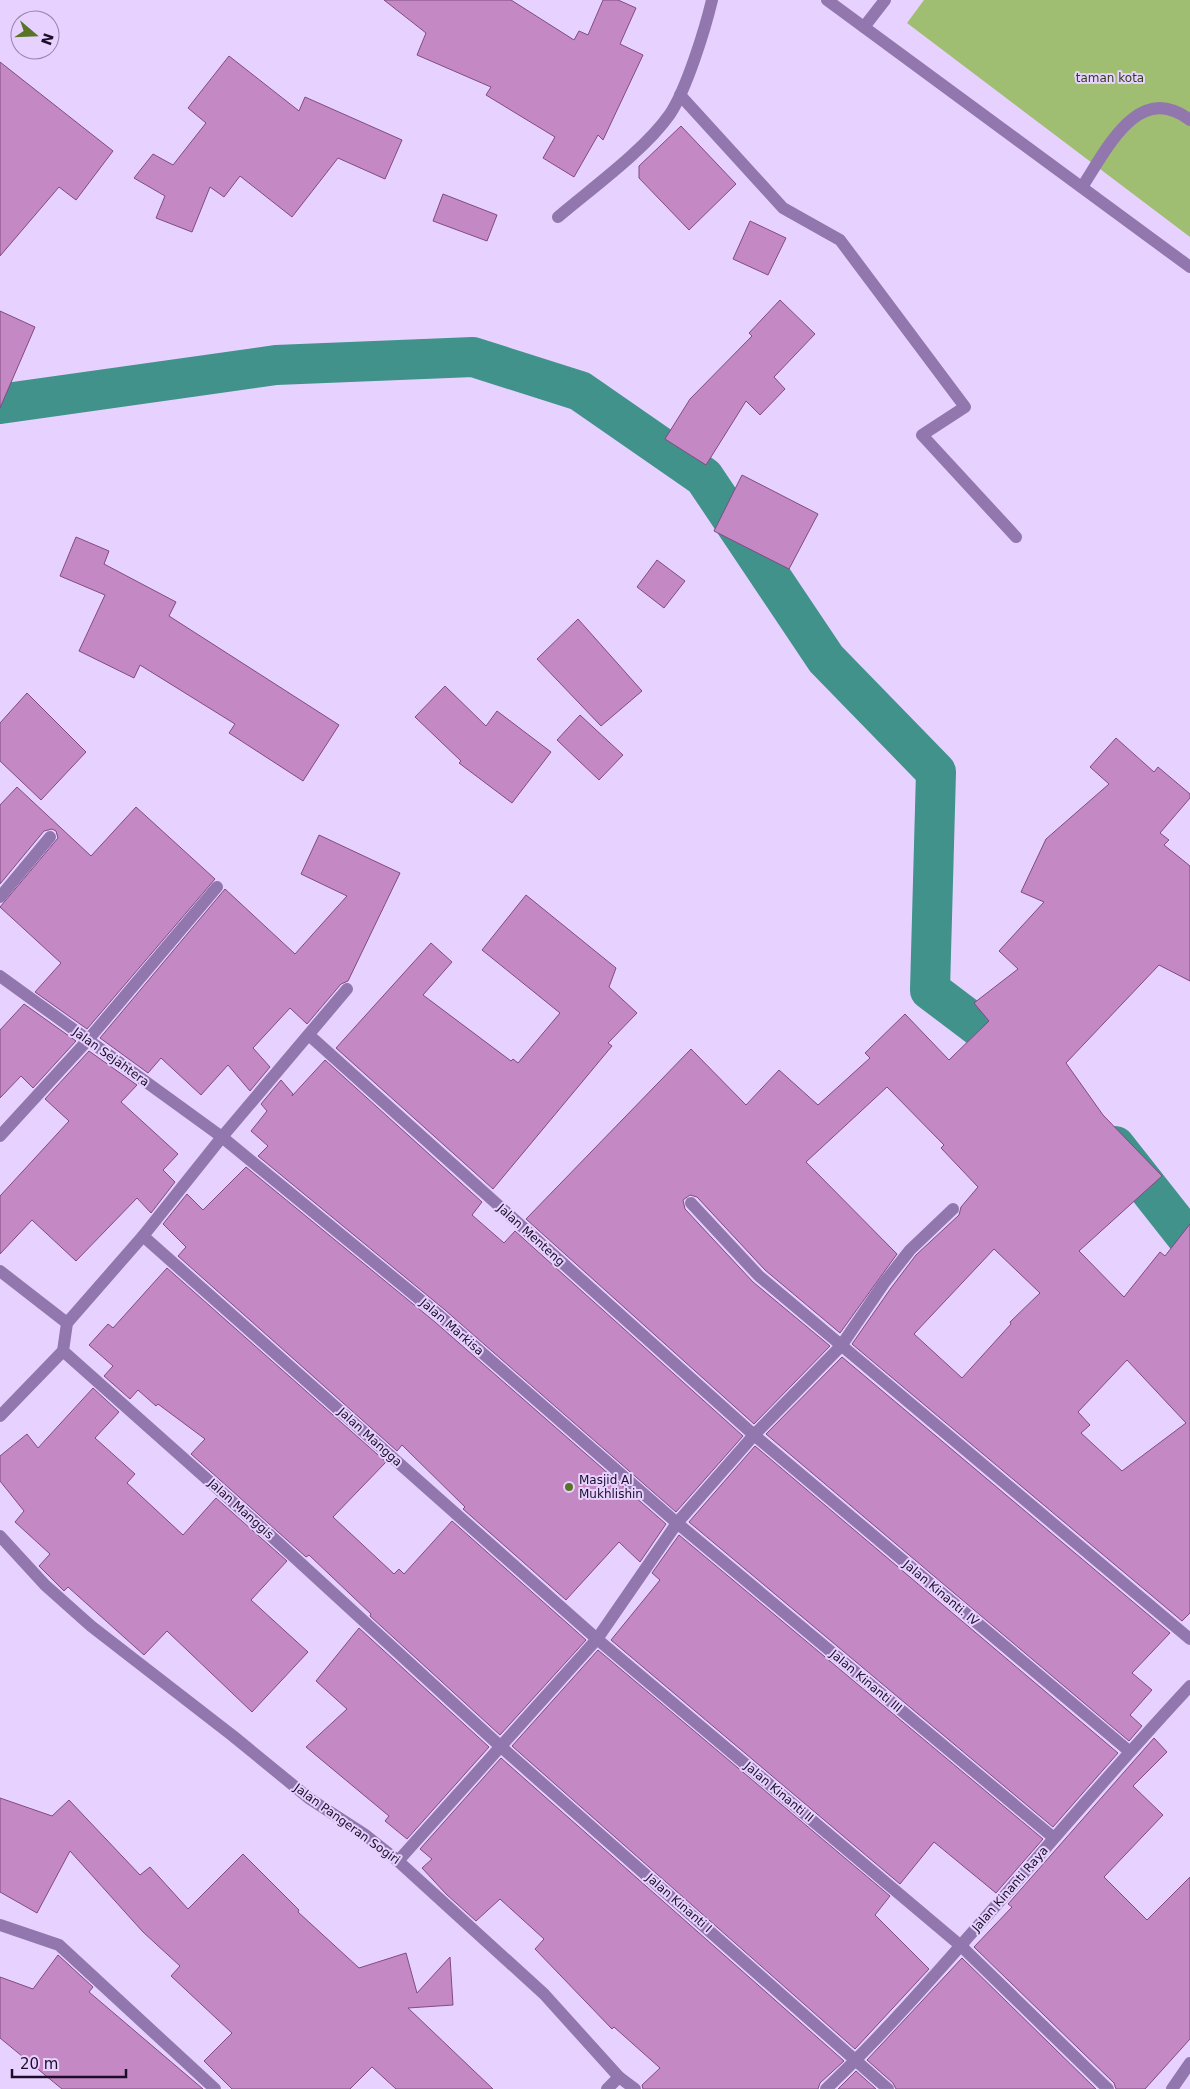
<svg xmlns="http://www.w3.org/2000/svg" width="1190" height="2089" font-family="'DejaVu Sans',sans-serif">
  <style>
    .green { fill: #9fbe71 }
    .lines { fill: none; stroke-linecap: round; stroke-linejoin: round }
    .canal { stroke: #40928a; stroke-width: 40 }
    .building { fill: #c489c5; stroke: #814a82; fill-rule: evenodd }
    .service { stroke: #9277ae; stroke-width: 12 }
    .minor { stroke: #9277ae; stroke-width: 12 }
    .tertiary { stroke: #9277ae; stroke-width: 12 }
    .poi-dot { fill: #597427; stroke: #e7d2ff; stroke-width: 2 }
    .labels { text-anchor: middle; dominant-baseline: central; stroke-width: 4; stroke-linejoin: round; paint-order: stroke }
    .park-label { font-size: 12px; fill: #314018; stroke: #e7d2ff }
    .street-label { font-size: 12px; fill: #1c0e29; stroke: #e7d2ff }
    .poi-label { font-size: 12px; fill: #1c0e29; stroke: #e7d2ff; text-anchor: start }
  </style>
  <rect width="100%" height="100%" fill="#e7d2ff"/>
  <!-- green -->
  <polygon class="green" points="924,0 1190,0 1190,237 907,23"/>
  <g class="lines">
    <!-- canal -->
    <g class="canal">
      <polyline points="0,404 276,365 473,357 580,391 704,477 826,659 936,772 930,990 1024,1061"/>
      <polyline points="1115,1146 1190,1241"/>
    </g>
  </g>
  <!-- building -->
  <g class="building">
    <polygon points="384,0 511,0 574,40 579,31 588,35 603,0 618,0 636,8 620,44 643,55 603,140 598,135 574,177 543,158 555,137 486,95 491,87 417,55 426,33"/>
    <polygon points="229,56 299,111 305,97 402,140 385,179 338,158 292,217 240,176 224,197 210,187 192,232 156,218 165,196 134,178 153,154 173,165 206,123 188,108"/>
    <polygon points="0,62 113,151 76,200 59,187 0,256"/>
    <polygon points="681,126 736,184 689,230 639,178 639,166"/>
    <polygon points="443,194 497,215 487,241 433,221"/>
    <polygon points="750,221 786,238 768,275 733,259"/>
    <polygon points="780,300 815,334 774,377 785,389 760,415 746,401 706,465 665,439 690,399 752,336 749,333"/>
    <polygon points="0,311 35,327 0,408"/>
    <polygon points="742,475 818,514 789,569 714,531"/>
    <polygon points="76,537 109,551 104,564 176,602 169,616 339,725 303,781 229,733 235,724 140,665 134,678 79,651 105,595 60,576"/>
    <polygon points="657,560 685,581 664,608 637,587"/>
    <polygon points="578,619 642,691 601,726 537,659"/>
    <polygon points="445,686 486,726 497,711 551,752 512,803 459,763 461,761 415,717"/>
    <polygon points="27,693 86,752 41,800 0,761 0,723"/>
    <polygon points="580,715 623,755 599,780 557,740"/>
    <path d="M1116 738 1154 772 1158 767 1190 794V798L1160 833 1169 840 1164 845 1190 866V981L1159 965 1066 1063 1103 1115 1162 1176 1079 1251 1124 1297 1160 1252 1165 1256 1190 1224V1613L1182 1621 852 1344 891 1288 916 1255 959 1215 961 1207 978 1187 941 1148 944 1145 887 1087 806 1162 897 1254 840 1333 765 1270 697 1197 690 1195 683 1200 685 1209 753 1282 830 1346 754 1424 526 1219 691 1049 746 1105 779 1070 818 1105 870 1058 865 1053 905 1014 949 1060 989 1021 974 1003 1018 969 999 951 1044 902 1021 892 1046 839 1109 784 1090 767ZM994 1249 1040 1293 1010 1322 1011 1324 962 1378 914 1334ZM1127 1360 1186 1423 1122 1471 1081 1433 1090 1425 1078 1412Z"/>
    <polygon points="17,787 91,856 136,807 215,879 87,1029 35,992 61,963 0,907 58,838 56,831 52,829 44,831 0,884 0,805"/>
    <polygon points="319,835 400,873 348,981 341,984 307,1024 290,1008 253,1048 270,1067 250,1091 228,1065 201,1095 161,1058 148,1073 100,1038 225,889 295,954 347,896 301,874"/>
    <polygon points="526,895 616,968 609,987 637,1013 608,1043 612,1046 493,1189 336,1048 431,943 452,962 423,995 511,1061 513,1059 518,1063 560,1013 482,950"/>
    <polygon points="24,1004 76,1041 33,1088 21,1076 0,1098 0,1030"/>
    <polygon points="89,1051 137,1085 121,1102 178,1154 163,1170 175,1182 151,1213 137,1198 76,1261 32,1220 0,1254 0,1196 69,1121 45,1099"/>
    <polygon points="325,1060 482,1202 472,1215 504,1243 515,1231 743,1436 676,1512 445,1310 258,1156 268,1146 251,1131 267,1111 261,1104 281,1080 293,1094 292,1096"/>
    <polygon points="246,1167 435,1322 666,1524 640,1562 619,1542 566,1600 463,1509 465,1507 402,1445 397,1451 178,1256 186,1247 163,1224 187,1194 203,1210"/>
    <polygon points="167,1268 386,1462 333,1517 394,1574 399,1569 404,1574 452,1521 586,1640 500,1735 370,1616 371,1614 309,1555 306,1557 191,1454 205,1439 158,1404 156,1406 138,1390 130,1399 104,1376 113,1366 89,1345 108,1324 113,1328"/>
    <polygon points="842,1357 1170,1633 1132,1673 1152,1690 1130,1715 1142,1726 1129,1741 766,1434"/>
    <polygon points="93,1388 119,1412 95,1438 135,1474 127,1483 183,1535 216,1498 287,1561 251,1600 308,1652 252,1712 167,1631 144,1655 68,1587 64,1591 39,1566 50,1554 15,1522 24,1511 0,1481 0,1456 27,1434 38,1448"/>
    <polygon points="755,1446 1118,1753 1053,1827 689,1522"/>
    <polygon points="679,1535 1043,1839 996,1893 934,1842 900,1884 611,1640 660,1580 652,1573"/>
    <polygon points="359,1628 489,1747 407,1839 385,1821 389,1816 306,1747 347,1709 316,1681"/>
    <polygon points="598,1650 890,1896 875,1915 929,1969 855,2049 512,1746"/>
    <polygon points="1154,1738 1167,1752 1133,1786 1163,1815 1104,1877 1147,1920 1190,1877 1190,2039 1145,2089 1116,2089 1114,2083 974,1947 1012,1907 1008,1904"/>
    <polygon points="501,1758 844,2061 820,2083 818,2089 643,2089 642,2085 660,2068 614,2027 612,2029 535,1949 544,1939 500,1899 476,1921 446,1894 422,1868 432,1859 420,1849"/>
    <polygon points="0,1798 52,1816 69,1800 140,1875 150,1867 188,1909 243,1854 299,1910 298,1912 359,1968 406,1953 417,1993 450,1957 453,2005 408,2008 493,2089 396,2089 372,2067 350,2089 232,2089 204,2061 232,2033 171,1976 180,1966 143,1932 70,1851 37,1913 0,1892"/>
    <polygon points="58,1955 93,1987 89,1992 203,2089 62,2089 0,2038 0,1977 33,1989"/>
    <polygon points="962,1958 1096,2089 896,2089 893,2083 867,2060"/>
    <polygon points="856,2071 876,2089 838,2089"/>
  </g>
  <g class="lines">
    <!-- service -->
    <g class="service">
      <polyline points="864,27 885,0"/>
      <path d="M1082 187C1106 151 1138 80 1190 120"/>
    </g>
    <!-- minor -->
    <g class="minor">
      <polyline points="827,0 1190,267"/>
      <polyline points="680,95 783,208 840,240 965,407 922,435 1016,537"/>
      <path d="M558 217C592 188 645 150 670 114 686 90 705 30 712 0"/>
      <polyline points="0,897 50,837"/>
      <polyline points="0,976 222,1137 440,1316 677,1523 1054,1838"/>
      <polyline points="310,1036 754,1435 1129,1751"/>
      <polyline points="0,1136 87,1041 217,887"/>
      <polyline points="691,1203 759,1276 1190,1639"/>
      <polyline points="143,1236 597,1639 961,1946 1108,2089"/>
      <polyline points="0,1271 67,1323 63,1351 271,1536 500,1746 888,2089"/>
      <polyline points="67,1323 143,1236 222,1137 347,989"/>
      <polyline points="0,1416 63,1351"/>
      <polyline points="398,1861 597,1639 677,1523 754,1435 841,1346 884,1283 910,1250 953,1209"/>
      <polyline points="0,1925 59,1945 215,2089"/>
      <polyline points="607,2089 619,2077"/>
      <path d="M826 2089C890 2028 948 1960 1006 1894 1066 1824 1127 1754 1190 1686"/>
      <polyline points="1172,2089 1190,2063"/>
    </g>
    <!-- tertiary -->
    <polyline class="tertiary" points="0,1536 45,1585 91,1626 233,1736 310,1799 364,1834 398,1861 544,1994 619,2077 635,2089"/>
  </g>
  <!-- markers -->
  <circle class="poi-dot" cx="569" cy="1487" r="5"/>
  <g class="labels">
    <!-- park labels -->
    <g class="park-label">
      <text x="1110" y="78">taman kota</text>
    </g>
    <!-- street labels -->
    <g class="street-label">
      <text transform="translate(111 1057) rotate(36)">Jalan Sejahtera</text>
      <text transform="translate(531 1235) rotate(42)">Jalan Menteng</text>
      <text transform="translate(452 1327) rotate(41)">Jalan Markisa</text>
      <text transform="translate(370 1437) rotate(42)">Jalan Mangga</text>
      <text transform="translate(241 1509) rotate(42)">Jalan Manggis</text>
      <text transform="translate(941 1593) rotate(40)">Jalan Kinanti. IV</text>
      <text transform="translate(866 1681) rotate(40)">Jalan Kinanti III</text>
      <text transform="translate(779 1792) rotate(40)">Jalan Kinanti II</text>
      <text transform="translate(347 1824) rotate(36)">Jalan Pangeran Sogiri</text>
      <text transform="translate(1010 1889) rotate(-49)">Jalan Kinanti Raya</text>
      <text transform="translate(679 1903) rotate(41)">Jalan Kinanti I</text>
    </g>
    <!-- poi labels -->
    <g class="poi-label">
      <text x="579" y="1480">Masjid Al<tspan x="579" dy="14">Mukhlishin</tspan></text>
    </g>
  </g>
  <!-- north arrow -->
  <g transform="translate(35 35) rotate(109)"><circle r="24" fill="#e7d2ff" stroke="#9684a9"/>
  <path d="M0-4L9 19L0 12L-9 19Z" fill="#597427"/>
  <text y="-8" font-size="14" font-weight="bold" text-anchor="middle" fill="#1c0e29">N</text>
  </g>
  <!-- scale -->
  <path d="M12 2069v8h114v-8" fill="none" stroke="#1c0e29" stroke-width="2.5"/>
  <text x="20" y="2069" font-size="15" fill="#1c0e29" stroke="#e7d2ff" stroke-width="4" paint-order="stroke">20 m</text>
</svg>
